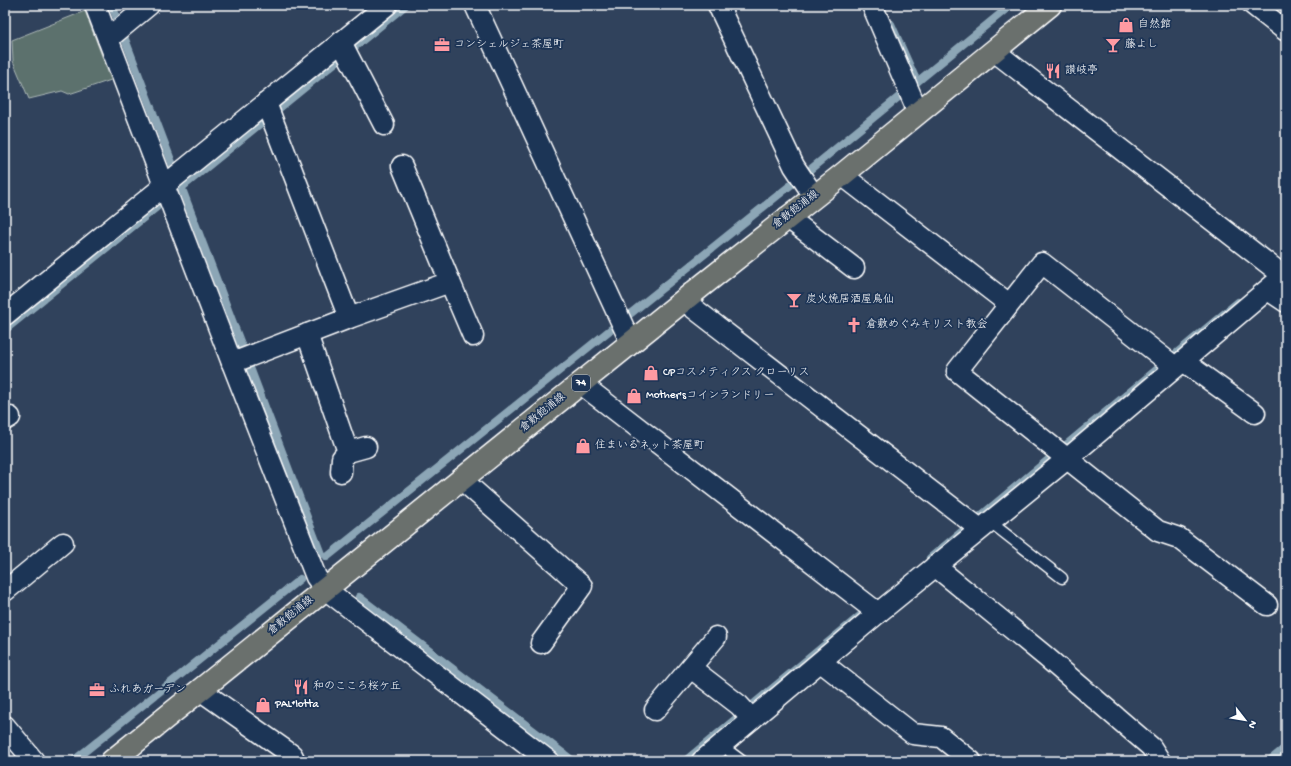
<svg xmlns="http://www.w3.org/2000/svg" width="1291" height="766" font-family="'Gochi Hand','Klee One',sans-serif">
  <style>
    .green { fill: #5b716d; stroke: #adb8b6 }
    .lines { fill: none; stroke-linecap: round; stroke-linejoin: round }
    .stream { stroke: #8ca6b6; stroke-width: 8 }
    .service-casing { stroke: #fff; stroke-width: 13 }
    .minor-casing { stroke: #fff; stroke-width: 23 }
    .primary-casing { stroke: #fff; stroke-width: 25 }
    .service { stroke: #1d3557; stroke-width: 10 }
    .minor { stroke: #1d3557; stroke-width: 20 }
    .primary { stroke: #6b706d; stroke-width: 22 }
    .labels { text-anchor: middle; dominant-baseline: central; stroke-width: 3.5; stroke-linejoin: round; paint-order: stroke }
    .shield { fill: #1d3557; stroke: #bbc2cd; stroke-width: 1 }
    .shield-label { font-size: 10px; font-weight: bold; fill: #fff }
    .poi-label { font-size: 11px; fill: #fff; stroke: #1d3557; text-anchor: start }
    .street-label { font-size: 11px; fill: #fff; stroke: #1d3557 }
  </style>
  <rect width="100%" height="100%" fill="#30425c"/>
  <filter id="ink" filterUnits="userSpaceOnUse"><feTurbulence type="fractalNoise" baseFrequency=".025" numOctaves="2"/><feDisplacementMap in="SourceGraphic" scale="8" xChannelSelector="R" yChannelSelector="G"/><feConvolveMatrix kernelMatrix="1 2 1 2 8 2 1 2 1" color-interpolation-filters="sRGB"/></filter>
  <g filter="url(#ink)">
    <!-- green -->
    <polygon class="green" points="85,11 111,80 69,94 62,91 29,99 13,61 12,40"/>
    <g class="lines">
      <!-- stream -->
      <g class="stream">
        <polyline points="112,5 321,554"/>
        <polyline points="891,24 917,82"/>
        <polyline points="180,189 406,5"/>
        <polyline points="5,330 157,207"/>
        <polyline points="327,557 812,168 1011,5"/>
        <polyline points="930,558 1238,302"/>
        <polyline points="359,597 573,761"/>
        <polyline points="73,761 300,579"/>
        <polyline points="685,761 867,610"/>
        <polyline points="1269,761 1286,747"/>
      </g>
      <defs>
        <g id="service">
          <polyline points="989,521 1062,578"/>
          <polyline points="723,743 730,752 742,761"/>
        </g>
        <g id="minor">
          <polyline points="95,5 232,363 316,577 325,589 549,761"/>
          <polyline points="475,5 631,343"/>
          <polyline points="718,5 794,166 814,196"/>
          <polyline points="872,5 918,112"/>
          <polyline points="1253,5 1286,31"/>
          <polyline points="108,39 149,5"/>
          <polyline points="341,42 384,125"/>
          <polyline points="994,51 1284,276"/>
          <polyline points="266,103 349,318"/>
          <polyline points="842,175 1009,304"/>
          <polyline points="787,217 854,268"/>
          <polyline points="450,282 473,336"/>
          <polyline points="1268,290 1286,302"/>
          <polyline points="683,300 980,529"/>
          <polyline points="5,315 387,5"/>
          <polyline points="307,334 348,452 342,458 341,472"/>
          <polyline points="1183,361 1255,413"/>
          <polyline points="232,363 349,318 450,282 402,166"/>
          <polyline points="1175,367 1042,263 957,371 1158,531 1179,538 1267,605"/>
          <polyline points="580,383 878,613"/>
          <polyline points="5,420 10,417"/>
          <polyline points="348,452 366,447"/>
          <polyline points="461,479 582,586 541,643"/>
          <polyline points="935,566 1045,656 1151,747 1160,761"/>
          <polyline points="5,591 63,543"/>
          <polyline points="821,662 913,734 941,737 971,761"/>
          <polyline points="691,668 739,705 752,719"/>
          <polyline points="200,690 292,755 295,761"/>
          <polyline points="655,710 716,637"/>
          <polyline points="5,726 34,761"/>
          <polyline points="702,761 878,613 1067,459 1286,274"/>
        </g>
        <polyline id="primary" points="112,761 704,284 842,175 1050,5"/>
      </defs>
      <!-- service casing -->
      <use href="#service" class="service-casing"/>
      <!-- minor casing -->
      <use href="#minor" class="minor-casing"/>
      <!-- primary casing -->
      <use href="#primary" class="primary-casing"/>
      <!-- service -->
      <use href="#service" class="service"/>
      <!-- minor -->
      <use href="#minor" class="minor"/>
      <!-- primary -->
      <use href="#primary" class="primary"/>
    </g>
  </g>
  <!-- icons -->
  <defs>
    <symbol id="shop-bare" viewBox="-9 -9 18 18"><path d="M-5-2.5h2.3a2.7 3.5 0 0 1 5.4 0H5L5.5 6h-11ZM-1.5-2.5h3a1.5 2.3 0 0 0-3 0Z" fill="#ff9aa2" stroke="#1d3557" stroke-width="2.5" paint-order="stroke"/></symbol>
    <symbol id="office-bare" viewBox="-9 -9 18 18"><path d="M-6-3h4V-5.5h4V-3h4V5H-6ZM-1-4.5V-3h2v-1.5ZM-6 0V1H6V0Z" fill="#ff9aa2" stroke="#1d3557" stroke-width="2.5" paint-order="stroke"/></symbol>
    <symbol id="bar-bare" viewBox="-9 -9 18 18"><path d="M-6-5H6L.8 .8V4.5H3.5V6h-7V4.5H-.8V.8Z" fill="#ff9aa2" stroke="#1d3557" stroke-width="2.5" paint-order="stroke"/></symbol>
    <symbol id="restaurant-bare" viewBox="-9 -9 18 18"><path d="M-5-6h1v4h1v-4h1v4h1v-4h1v5L-1.5 .5V6h-2V.5L-5-1ZM5-6V6H3V1.5H1.5Q1.5-4 5-6Z" fill="#ff9aa2" stroke="#1d3557" stroke-width="2.5" paint-order="stroke"/></symbol>
    <symbol id="church-bare" viewBox="-9 -9 18 18"><path d="M-1.2-6h2.4v3.5h3.3v2.4h-3.3V6h-2.4V-.1h-3.3v-2.4h3.3Z" fill="#ff9aa2" stroke="#1d3557" stroke-width="2.5" paint-order="stroke"/></symbol>
  </defs>
  <g fill-rule="evenodd">
    <use href="#shop-bare" x="1115" y="14" width="22" height="22"/>
    <use href="#office-bare" x="431" y="34" width="22" height="22"/>
    <use href="#bar-bare" x="1102" y="34" width="22" height="22"/>
    <use href="#restaurant-bare" x="1042" y="60" width="22" height="22"/>
    <use href="#bar-bare" x="783" y="289" width="22" height="22"/>
    <use href="#church-bare" x="843" y="314" width="22" height="22"/>
    <use href="#shop-bare" x="640" y="362" width="22" height="22"/>
    <use href="#shop-bare" x="623" y="385" width="22" height="22"/>
    <use href="#shop-bare" x="572" y="435" width="22" height="22"/>
    <use href="#restaurant-bare" x="290" y="676" width="22" height="22"/>
    <use href="#office-bare" x="86" y="679" width="22" height="22"/>
    <use href="#shop-bare" x="252" y="694" width="22" height="22"/>
  </g>
  <g class="labels">
    <!-- shield labels -->
    <rect class="shield" x="572" y="375" width="18" height="16" rx="3"/>
    <g class="shield-label">
      <text x="581" y="383">74</text>
    </g>
    <!-- poi labels -->
    <g class="poi-label">
      <text x="1138" y="25">自然館</text>
      <text x="454" y="45">コンシェルジェ茶屋町</text>
      <text x="1125" y="45">藤よし</text>
      <text x="1065" y="71">讃岐亭</text>
      <text x="806" y="300">炭火焼居酒屋鳥仙</text>
      <text x="866" y="325">倉敷めぐみキリスト教会</text>
      <text x="663" y="373">CPコスメティクス クローリス</text>
      <text x="646" y="396">Mother'sコインランドリー</text>
      <text x="595" y="446">住まいるネット茶屋町</text>
      <text x="313" y="687">和のこころ桜ケ丘</text>
      <text x="109" y="690">ふれあガーデン</text>
      <text x="275" y="705">PAL*lotta</text>
    </g>
    <!-- street labels -->
    <g class="street-label">
      <text transform="translate(796 210) rotate(-38)">倉敷飽浦線</text>
      <text transform="translate(543 413) rotate(-39)">倉敷飽浦線</text>
      <text transform="translate(291 616) rotate(-39)">倉敷飽浦線</text>
    </g>
  </g>
  <!-- margin -->
  <rect width="1291" height="766" fill="none" stroke="#1d3557" stroke-width="20"/>
  <rect x="10" y="10" width="1271" height="746" fill="none" stroke="#fff" stroke-width="1.5" filter="url(#ink)"/>
  <!-- north arrow -->
  <g transform="translate(1245 720) rotate(121)" stroke="#1d3557" stroke-width="3" paint-order="stroke">
  <path d="M0-3L7 15L0 10L-7 15Z" fill="#ffffff"/>
  <text y="-6" font-size="11" font-weight="bold" text-anchor="middle" fill="#ffffff">N</text>
  </g>
</svg>
